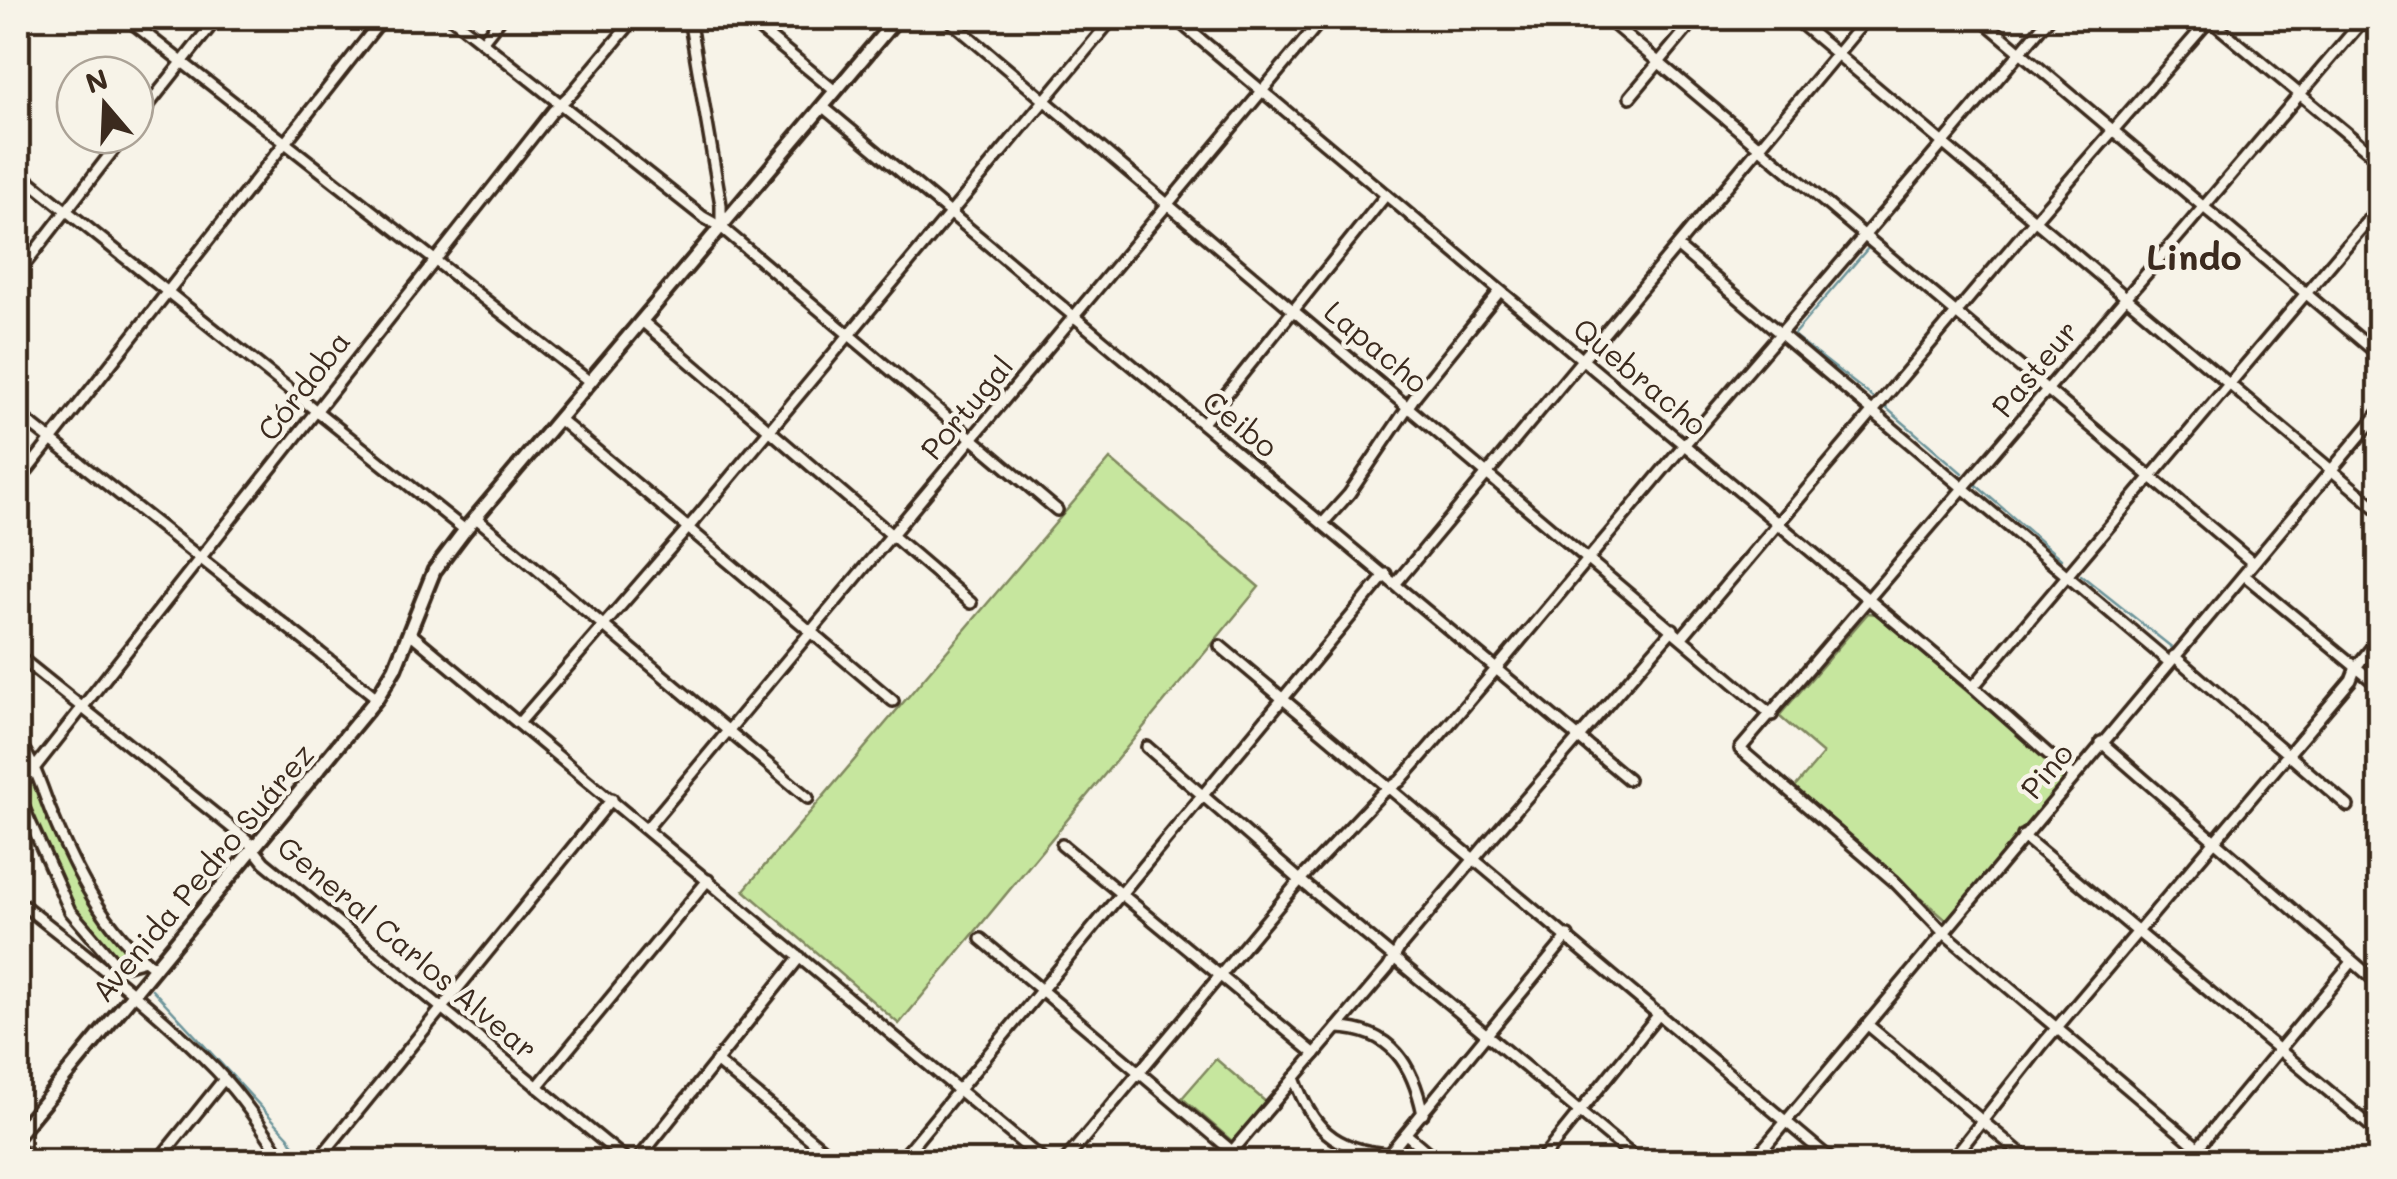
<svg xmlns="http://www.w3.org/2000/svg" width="2397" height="1179" font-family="Mali,sans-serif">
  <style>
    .green { fill: #c6e69e; stroke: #80885e; stroke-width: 2.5 }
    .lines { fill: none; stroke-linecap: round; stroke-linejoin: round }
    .stream { stroke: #6d959b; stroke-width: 2.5 }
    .minor-casing { stroke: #3b2a1e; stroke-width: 16 }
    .major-casing { stroke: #3b2a1e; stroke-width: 19 }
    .minor { stroke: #f7f3e8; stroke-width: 9 }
    .major { stroke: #f7f3e8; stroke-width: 11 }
    .labels { text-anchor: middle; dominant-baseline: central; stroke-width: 9; stroke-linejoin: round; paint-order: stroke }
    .street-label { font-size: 30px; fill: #3b2a1e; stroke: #f7f3e8 }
    .quarter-label { font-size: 35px; font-weight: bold; fill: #3b2a1e; stroke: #f7f3e8 }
  </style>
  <rect width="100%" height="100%" fill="#f7f3e8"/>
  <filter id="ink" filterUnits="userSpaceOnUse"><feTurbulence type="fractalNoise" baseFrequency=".01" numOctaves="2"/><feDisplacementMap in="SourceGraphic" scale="20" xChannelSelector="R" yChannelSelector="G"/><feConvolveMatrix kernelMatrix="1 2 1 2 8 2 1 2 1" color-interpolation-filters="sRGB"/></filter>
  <g filter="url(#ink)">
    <!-- green -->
    <g class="green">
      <polygon points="1110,459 1259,587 899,1024 744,890"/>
      <polygon points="1868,613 1876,614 2065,775 2064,782 1946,920 1795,787 1823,754 1779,716"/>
      <polygon points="18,742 80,876 145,960 122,965 79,923 18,795"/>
      <polygon points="1216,1059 1267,1103 1233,1142 1182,1098"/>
    </g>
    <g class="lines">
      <!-- stream -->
      <g class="stream">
        <polyline points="1869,247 1793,335 1875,399"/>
        <polyline points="1884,406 1962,473"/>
        <polyline points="1976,485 2061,559"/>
        <polyline points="2081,575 2174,649"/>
        <polyline points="152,989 288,1136 304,1162"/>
      </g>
      <defs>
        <g id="minor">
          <polyline points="126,18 590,382"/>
          <polyline points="452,18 703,217 721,227 1057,510"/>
          <polyline points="689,18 721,205 721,227"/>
          <polyline points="746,18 835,91"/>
          <polyline points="947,18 1772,715"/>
          <polyline points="1175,18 1973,687 2073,776"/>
          <polyline points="1606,18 2253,563"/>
          <polyline points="1794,18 2380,511"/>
          <polyline points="1980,18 2380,356"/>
          <polyline points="2208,18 2380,161"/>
          <polyline points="1538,19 1540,18"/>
          <polyline points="18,27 25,18"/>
          <polyline points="482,42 501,18"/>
          <polyline points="1630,97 1696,18"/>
          <polyline points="822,106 1628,779"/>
          <polyline points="135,122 217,18"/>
          <polyline points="18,172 465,530"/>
          <polyline points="1678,247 2169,662"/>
          <polyline points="18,273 125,135"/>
          <polyline points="642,321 971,603"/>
          <polyline points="18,414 377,698"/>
          <polyline points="559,419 893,701"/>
          <polyline points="1203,423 1386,195"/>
          <polyline points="18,482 383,18"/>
          <polyline points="475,517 808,798"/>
          <polyline points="1323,523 1349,494 1416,395 1500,291"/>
          <polyline points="2244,575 2380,687"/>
          <path d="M1396 583C1553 394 1710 206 1867 18"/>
          <polyline points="410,633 1045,1162"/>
          <polyline points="1682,637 2034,221 2211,18"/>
          <polyline points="1220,646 1834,1162"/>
          <polyline points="18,656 246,839 264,862 629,1162"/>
          <polyline points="2174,656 2348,806"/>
          <polyline points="1973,687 2380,206"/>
          <polyline points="519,723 688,528 1113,18"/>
          <path d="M18 742C34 761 42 789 51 812 75 870 104 930 155 968"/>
          <polyline points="2101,742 2380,985"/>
          <polyline points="1147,747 1300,880 1640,1162"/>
          <polyline points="18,789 553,111 572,93 635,18"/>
          <polyline points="18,795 70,911 114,962 127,965 145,960"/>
          <polyline points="647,828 1323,18"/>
          <polyline points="2023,836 2380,1134"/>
          <polyline points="1062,845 1315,1054"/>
          <path d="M18 901C86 955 155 1007 216 1070 242 1097 264 1130 285 1162"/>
          <polyline points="981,939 1245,1162"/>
          <polyline points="1868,1025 2031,1162"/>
          <path d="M1337 1028C1392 1029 1413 1066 1423 1114"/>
          <polyline points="716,1061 838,1162"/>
          <path d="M1294 1078C1312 1127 1333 1150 1388 1154"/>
          <polyline points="537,1087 708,880"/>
          <polyline points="1406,1134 1439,1162"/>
          <polyline points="18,1148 33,1162"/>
          <polyline points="157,1162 224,1079"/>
          <polyline points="330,1162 323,1154 612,799"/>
          <polyline points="636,1162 800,957"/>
          <polyline points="899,1162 1386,574"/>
          <path d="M1064 1162 1300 880 1382 793 1400 781C1497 671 1589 557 1684 445 1807 303 1929 161 2049 18"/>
          <polyline points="1223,1162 1388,968 1400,947 1489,841 1673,629"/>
          <polyline points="1382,1162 1568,936"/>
          <polyline points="1539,1162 1659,1014"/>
          <polyline points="1752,1162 2380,412"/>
          <polyline points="1950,1162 2042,1045 2351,680 2356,667 2380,637"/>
          <polyline points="2186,1162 2352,962"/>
          <polyline points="2215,1162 1943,932 1894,881 1740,749 2365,18"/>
        </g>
        <polyline id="major" points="18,1134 377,698 395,668 434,571 465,530 897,18"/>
      </defs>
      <!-- minor casing -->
      <use href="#minor" class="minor-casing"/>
      <!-- major casing -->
      <use href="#major" class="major-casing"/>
      <!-- minor -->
      <use href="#minor" class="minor"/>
      <!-- major -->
      <use href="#major" class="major"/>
    </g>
  </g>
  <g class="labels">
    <!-- street labels -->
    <g class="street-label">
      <text transform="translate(1377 346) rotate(40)">Lapacho</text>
      <text transform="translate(2034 368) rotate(-50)">Pasteur</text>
      <text transform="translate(1641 376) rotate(40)">Quebracho</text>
      <text transform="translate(303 385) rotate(-52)">Córdoba</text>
      <text transform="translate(966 407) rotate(-50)">Portugal</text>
      <text transform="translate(1241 423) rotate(39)">Ceibo</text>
      <text transform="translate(2046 770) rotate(-50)">Pino</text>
      <text transform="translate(202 872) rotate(-50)">Avenida Pedro Suárez</text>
      <text transform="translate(408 947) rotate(40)">General Carlos Alvear</text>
    </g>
    <!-- quarter labels -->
    <g class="quarter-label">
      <text x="2194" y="256">Lindo</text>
    </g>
  </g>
  <!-- margin -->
  <rect width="2397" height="1179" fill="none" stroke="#f7f3e8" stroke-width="60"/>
  <rect x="30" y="30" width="2337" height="1119" fill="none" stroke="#3b2a1e" stroke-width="4" filter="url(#ink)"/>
  <!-- north arrow -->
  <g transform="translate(105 105) rotate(341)"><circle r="48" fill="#f7f3e8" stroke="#aca397" stroke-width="2.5"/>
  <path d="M0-8L18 38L0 25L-18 38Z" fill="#3b2a1e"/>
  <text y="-15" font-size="28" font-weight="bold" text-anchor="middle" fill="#3b2a1e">N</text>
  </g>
</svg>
